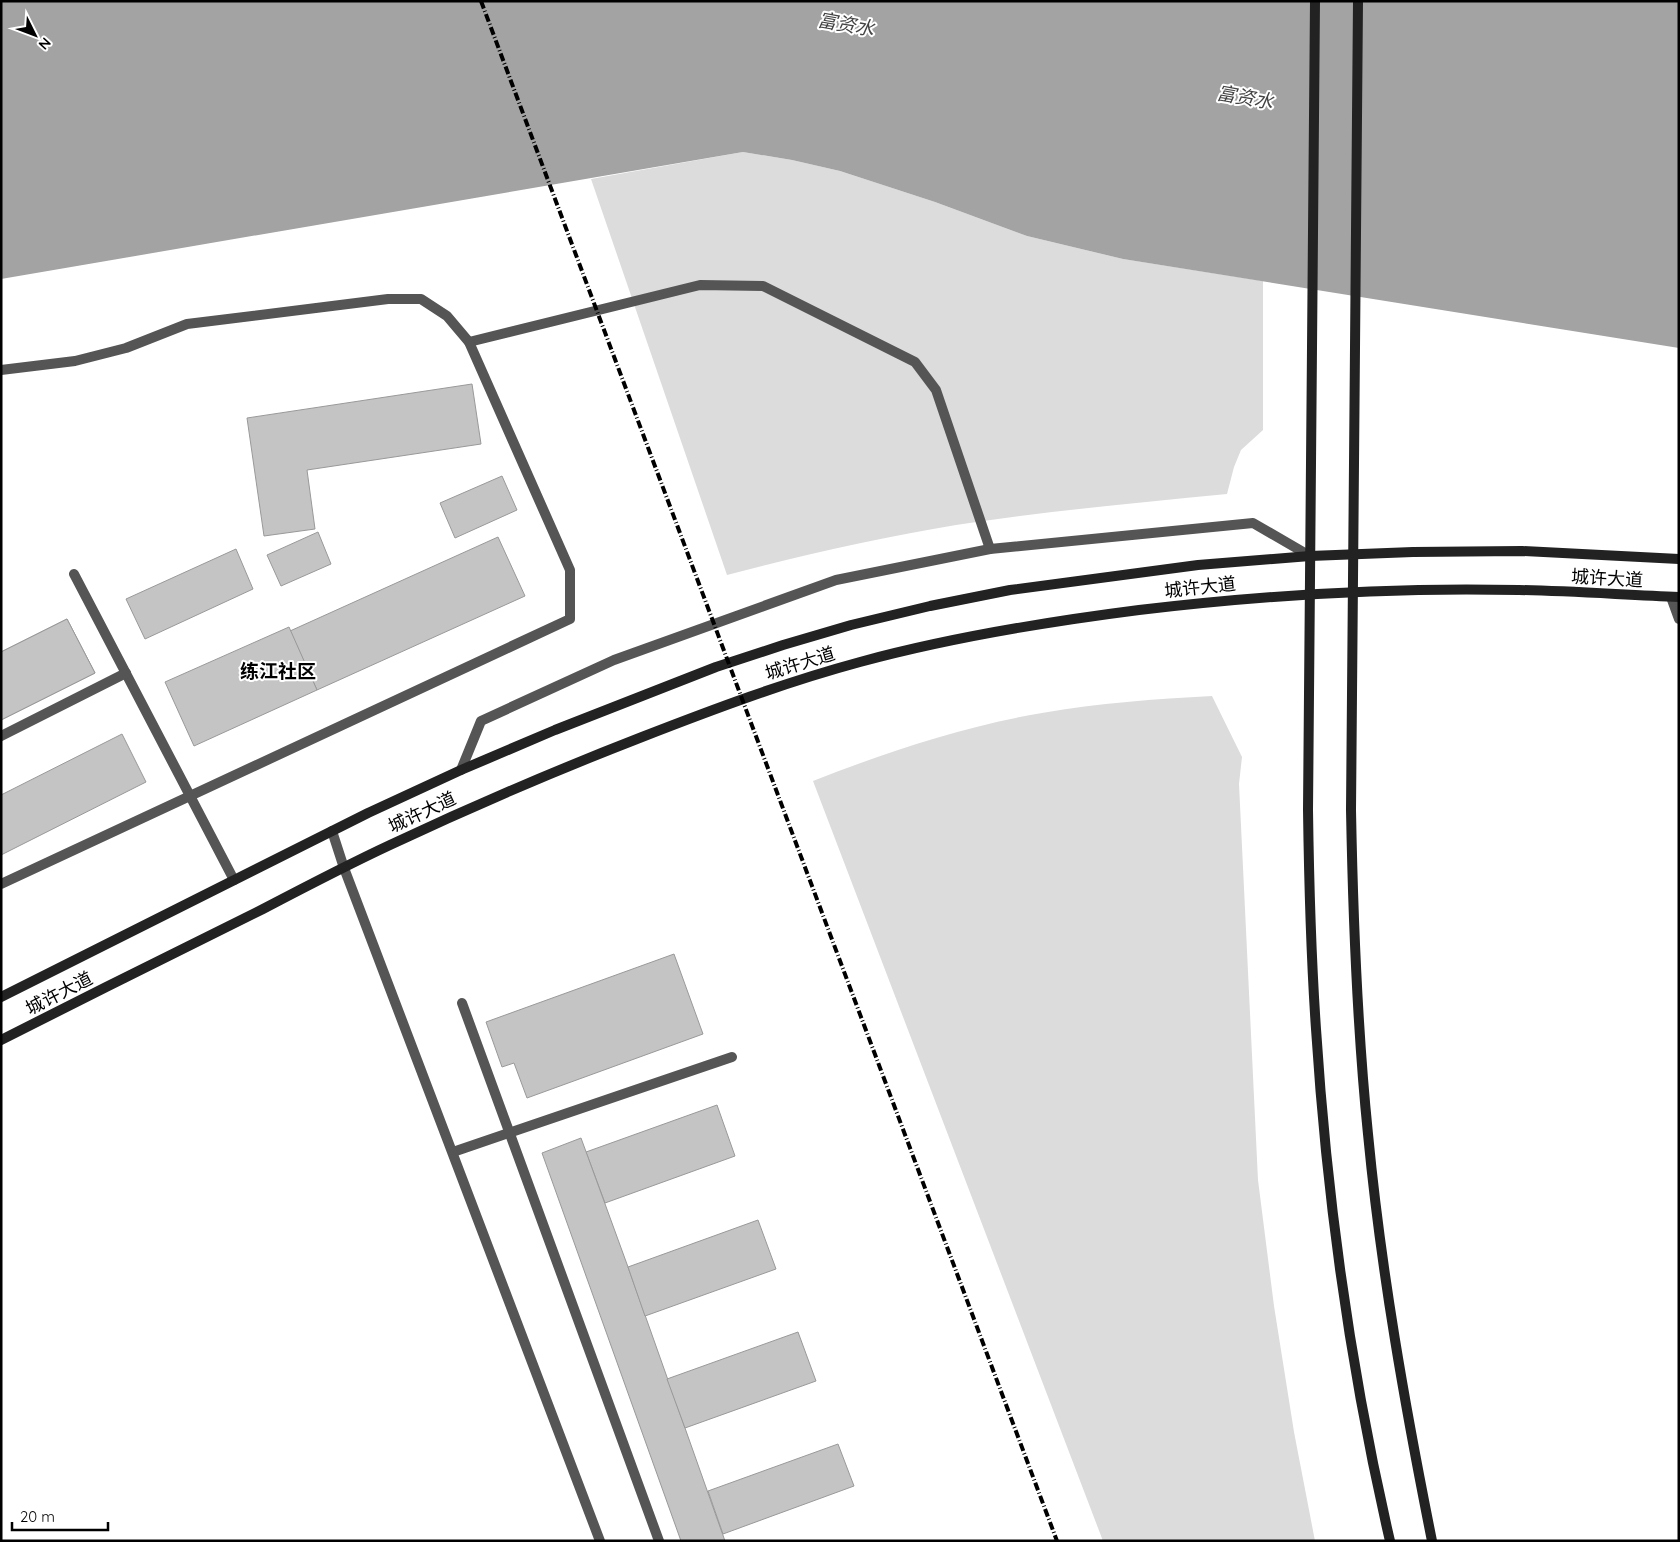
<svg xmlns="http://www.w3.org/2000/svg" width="1680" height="1542" font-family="Quicksand,'Noto Sans SC',sans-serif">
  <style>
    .green { fill: #dcdcdc }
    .water { fill: #a3a3a3 }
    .building { fill: #c4c4c4; stroke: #999 }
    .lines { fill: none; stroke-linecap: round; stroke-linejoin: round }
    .lane { stroke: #555; stroke-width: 10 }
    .street { stroke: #555; stroke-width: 10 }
    .secondary { stroke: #222; stroke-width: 10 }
    .rail { stroke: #000; stroke-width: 4; stroke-dasharray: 8 2.5 1 2.5; stroke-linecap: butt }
    .labels { text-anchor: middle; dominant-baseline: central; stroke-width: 4; stroke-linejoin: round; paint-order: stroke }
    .street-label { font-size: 18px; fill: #000; stroke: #fff }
    .water-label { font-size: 19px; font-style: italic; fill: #444; stroke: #fff }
    .neighbourhood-label { font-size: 19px; font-weight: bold; fill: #000; stroke: #fff }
  </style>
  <rect width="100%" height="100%" fill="#fff"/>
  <!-- green -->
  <g class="green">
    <path d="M743 152 792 160 840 171 935 202 1027 236 1123 259 1263 281V430L1241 450 1234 467 1227 494C1137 503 1046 511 956 525 879 538 803 555 727 575L591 179Z"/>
    <path d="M1212 696 1242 757 1239 784 1258 1180 1274 1306 1294 1432 1315 1541H1103L813 781C887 752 964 726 1042 713 1099 703 1155 699 1212 696Z"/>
  </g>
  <!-- water -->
  <polygon class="water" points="1,1 1679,1 1679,348 1123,259 1027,236 935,202 840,171 792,160 743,152 1,279"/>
  <!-- building -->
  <g class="building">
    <polygon points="472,384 481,444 307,470 315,529 264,536 247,418"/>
    <polygon points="502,476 517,510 455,538 440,503"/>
    <polygon points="318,532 331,564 281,586 267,555"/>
    <polygon points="498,537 525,596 317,690 290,631"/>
    <polygon points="236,549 253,589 145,639 126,599"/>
    <polygon points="67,619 95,673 1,720 1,652"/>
    <polygon points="67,619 95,673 1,720 1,652"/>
    <polygon points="289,627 317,690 194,746 165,682"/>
    <polygon points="122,734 146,782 1,855 1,795"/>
    <polygon points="674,954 703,1034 527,1098 514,1063 502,1067 486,1022"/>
    <polygon points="717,1105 735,1156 605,1203 586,1152"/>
    <polygon points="581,1138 628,1267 725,1541 681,1541 542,1153"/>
    <polygon points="758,1220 776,1269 645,1316 628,1267"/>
    <polygon points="798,1332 816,1381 685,1428 667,1379"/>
    <polygon points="838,1444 854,1486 723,1534 708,1491"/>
  </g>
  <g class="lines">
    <!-- lane -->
    <g class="lane">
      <polyline points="469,342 700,285 763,286 915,362 936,390 990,549"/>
      <polyline points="1,370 75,361 126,348 187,324 388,299 421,299 447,316 469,342 570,570 570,619 1,884"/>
      <polyline points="74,574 234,880"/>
      <polyline points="1,736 126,673"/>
      <polyline points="462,1003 659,1541"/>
      <polyline points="453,1152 732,1057"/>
    </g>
    <!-- street -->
    <g class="street">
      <polyline points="1671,597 1679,619"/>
      <polyline points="461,770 481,721 614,660 836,580 990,549 1253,523 1310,556"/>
      <polyline points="332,831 344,868 600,1541"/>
    </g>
    <!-- secondary -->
    <g class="secondary">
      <path d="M1315 1 1308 810C1309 883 1311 956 1316 1029 1327 1201 1351 1373 1390 1541"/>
      <path d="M1358 1 1351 810C1353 918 1357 1026 1368 1134 1381 1271 1405 1406 1432 1541"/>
      <polyline points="1,997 368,813 461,770 555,730 716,667 783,645 851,625 930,606 1010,590 1198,565 1310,556 1413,552 1522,551 1679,559"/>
      <path d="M1 1040C88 996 176 952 263 909 305 887 347 865 390 845 473 806 557 770 642 737 714 709 786 682 860 662 952 637 1045 622 1139 610 1265 595 1392 587 1519 590 1572 591 1626 595 1679 597"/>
    </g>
    <!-- rail -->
    <polyline class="rail" points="481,1 1057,1541"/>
  </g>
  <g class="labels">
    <!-- street labels -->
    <g class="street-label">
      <text transform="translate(1607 578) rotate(3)">城许大道</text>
      <text transform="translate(1200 587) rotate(-6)">城许大道</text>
      <text transform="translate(800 663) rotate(-17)">城许大道</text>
      <text transform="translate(422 812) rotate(-25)">城许大道</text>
      <text transform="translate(59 993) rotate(-27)">城许大道</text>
    </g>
    <!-- water labels -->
    <g class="water-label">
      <text transform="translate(846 24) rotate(10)">富资水</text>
      <text transform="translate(1245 97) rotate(10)">富资水</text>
    </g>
    <!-- neighbourhood labels -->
    <g class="neighbourhood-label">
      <text x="278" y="671">练江社区</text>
    </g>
  </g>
  <!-- border -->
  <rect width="1680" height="1542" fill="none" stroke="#000000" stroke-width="5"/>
  <!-- north arrow -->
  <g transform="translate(35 35) rotate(132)" stroke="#ffffff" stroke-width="4" paint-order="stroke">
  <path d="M0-4L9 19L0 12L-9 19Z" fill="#000000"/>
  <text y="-8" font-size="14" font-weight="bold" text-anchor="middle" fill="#000000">N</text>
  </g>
  <!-- scale -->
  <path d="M12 1522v8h96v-8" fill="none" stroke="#000000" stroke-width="2.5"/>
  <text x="20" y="1522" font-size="15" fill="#000000" stroke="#ffffff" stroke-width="4" paint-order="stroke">20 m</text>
</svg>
